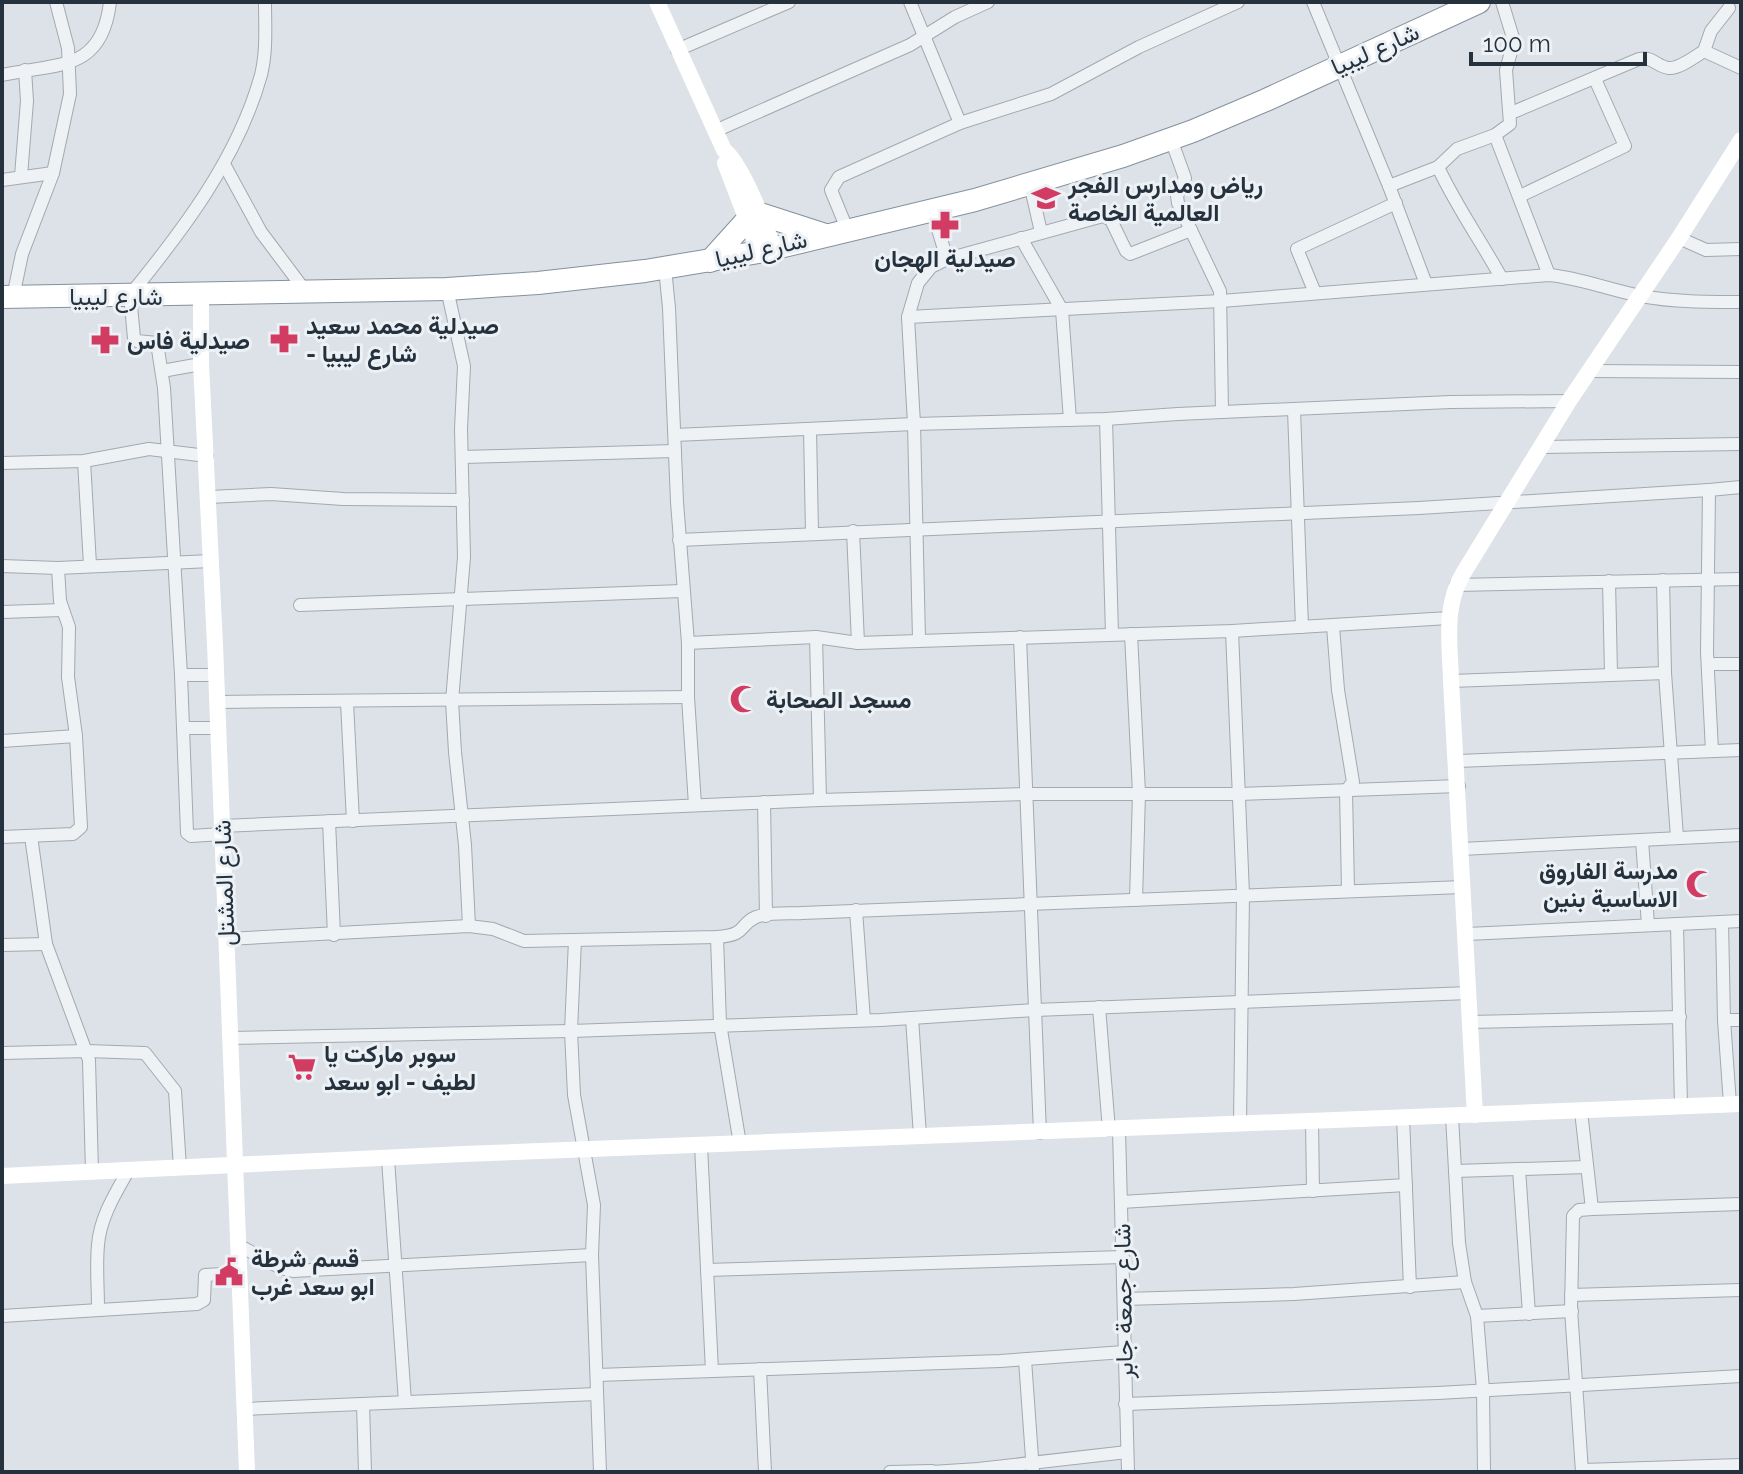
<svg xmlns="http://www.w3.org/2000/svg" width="1743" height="1474" font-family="Raleway,Vazirmatn,sans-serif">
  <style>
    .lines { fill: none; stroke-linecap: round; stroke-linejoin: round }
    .street-casing { stroke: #a2a9b1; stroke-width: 14 }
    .highway-casing { stroke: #84919e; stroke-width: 24 }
    .street { stroke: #eff2f5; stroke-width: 12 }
    .secondary { stroke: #fff; stroke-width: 16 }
    .highway { stroke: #fff; stroke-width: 22 }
    .labels { text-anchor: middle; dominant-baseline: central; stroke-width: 6; stroke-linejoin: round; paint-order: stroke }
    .street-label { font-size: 24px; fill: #26313e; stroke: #ecf1f5 }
    .poi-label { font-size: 24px; font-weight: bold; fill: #26313e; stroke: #ecf1f5; text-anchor: start }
  </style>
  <rect width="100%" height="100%" fill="#dce2e7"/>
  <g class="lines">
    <defs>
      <g id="street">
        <polyline points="910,2 960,123"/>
        <polyline points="1313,2 1389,186 1426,284"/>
        <polyline points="677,50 789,2"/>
        <polyline points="1704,51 1741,68"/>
        <path d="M2 75C58 63 102 72 110 2"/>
        <path d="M1511 113 1639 59C1653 56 1657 67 1669 68 1679 69 1696 56 1704 51L1711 31 1729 8"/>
        <polyline points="715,131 910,45 955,17 988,2"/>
        <polyline points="1495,135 1549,275"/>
        <polyline points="1171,139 1185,178 1177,196 1178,203 1220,291 1222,412"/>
        <polyline points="224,164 261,232 306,292"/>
        <path d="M1438 167C1456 206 1481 241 1502 279"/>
        <polyline points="21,176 27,101 25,70"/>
        <polyline points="2,180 53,173"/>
        <polyline points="1030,184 1041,232"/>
        <polyline points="1389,186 1438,167 1457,149 1495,135 1510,124 1506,70 1514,41 1502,2"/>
        <polyline points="1520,196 1625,146 1595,79"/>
        <polyline points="847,229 831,190 839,177 960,123 1051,94 1139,47 1238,2"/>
        <polyline points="1021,238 1062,310 1070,420"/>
        <polyline points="1679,238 1706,250 1741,249"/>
        <polyline points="947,259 1103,216 1111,220 1126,251 1130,254 1191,230"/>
        <polyline points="665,268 669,308 677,502 688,643 688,697 695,805"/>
        <polyline points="447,289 464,366 461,429 464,557 452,701 455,752 465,845 469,926"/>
        <polyline points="1315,293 1297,249 1396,203"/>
        <polyline points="13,297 22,254 53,173 70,94 68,48 56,2"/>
        <path d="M908 317 1221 301 1549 275C1581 278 1609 290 1641 296 1673 302 1708 302 1741 302"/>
        <polyline points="162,371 201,364"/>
        <polyline points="1590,371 1741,372"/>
        <polyline points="1294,410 1302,627"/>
        <polyline points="1106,419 1112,634"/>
        <polyline points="810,429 812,533"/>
        <polyline points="675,435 914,424 1106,419 1178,414 1451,402 1569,401"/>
        <polyline points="1542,447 1741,444"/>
        <polyline points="462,457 675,451"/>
        <polyline points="84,461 90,565"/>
        <polyline points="2,463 84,461 149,449 207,456"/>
        <polyline points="209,497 271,494 343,499 463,500"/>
        <polyline points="853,531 858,643"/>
        <polyline points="679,540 1419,508 1709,490"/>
        <polyline points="2,566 58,568 211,561"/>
        <polyline points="1663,580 1665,673 1677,837"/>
        <polyline points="1609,581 1611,674"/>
        <polyline points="1456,585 1741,579"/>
        <polyline points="300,605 682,591"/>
        <polyline points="2,612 62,610"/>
        <polyline points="1333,626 1338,690 1353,782 1346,791 1348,890"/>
        <polyline points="1232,631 1243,894 1240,1123"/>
        <polyline points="1131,634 1139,793 1136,900"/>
        <polyline points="816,637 820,800"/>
        <polyline points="1020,637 1040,1133"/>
        <polyline points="919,639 914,424 908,317 918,283 931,267 947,259 932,210"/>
        <polyline points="688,643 816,637 858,643 1232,631 1449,618"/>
        <polyline points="1708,664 1741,664"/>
        <polyline points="181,675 217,675"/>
        <polyline points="1451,681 1665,673"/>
        <polyline points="218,702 688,697"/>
        <polyline points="347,702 353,821"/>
        <polyline points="183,728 218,728"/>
        <polyline points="2,741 76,736"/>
        <polyline points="1712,751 1707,652 1709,490 1741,487"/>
        <polyline points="1458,761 1741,750"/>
        <polyline points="764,802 766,916"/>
        <polyline points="329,821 334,935"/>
        <polyline points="222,826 820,800 1028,794 1240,794 1459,786"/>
        <path d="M222 834 191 836 187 833 181 675 164 388 157 343 137 341 134 338 130 295C183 230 238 158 261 75 267 51 265 26 265 2"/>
        <polyline points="31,836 46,944 89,1060 92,1172"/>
        <polyline points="2,837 73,834 81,827 76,736 68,677 69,627 60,601 58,568"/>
        <polyline points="1642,840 1648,925"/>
        <polyline points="1461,849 1741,835"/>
        <polyline points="856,910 864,1020"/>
        <polyline points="1722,922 1724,1020 1730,1104"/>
        <polyline points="1677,924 1681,1107"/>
        <polyline points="1467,934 1741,921"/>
        <polyline points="717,937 720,1024 740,1144"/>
        <path d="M226 939 469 926 493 929 524 941 717 937C748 935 738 925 756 917 769 912 788 914 802 913L1463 887"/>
        <polyline points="575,940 571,1031 574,1095 594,1205 592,1255 600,1472"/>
        <polyline points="2,945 46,944"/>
        <polyline points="1099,1007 1109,1130"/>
        <polyline points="912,1018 920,1136"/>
        <polyline points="1724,1020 1741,1020"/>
        <polyline points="1470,1022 1680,1017"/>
        <polyline points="230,1038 571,1031 881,1020 1035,1010 1469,993"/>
        <polyline points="2,1053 87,1051 145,1053 175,1091 180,1168"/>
        <polyline points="1581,1111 1592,1209 1741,1204"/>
        <polyline points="1452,1116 1459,1243 1465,1282 1477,1316 1483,1390 1484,1472"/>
        <polyline points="1403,1117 1410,1287"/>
        <polyline points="1312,1120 1313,1191"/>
        <polyline points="1119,1130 1128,1472"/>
        <polyline points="701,1145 712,1371"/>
        <polyline points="388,1159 405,1402"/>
        <polyline points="1519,1169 1529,1314"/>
        <polyline points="1455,1171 1587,1167"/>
        <polyline points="1121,1202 1406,1185"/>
        <polyline points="238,1245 281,1268 293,1271 592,1255"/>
        <polyline points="707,1270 1123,1257"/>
        <polyline points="1571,1295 1741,1290"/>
        <polyline points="1124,1299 1294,1294 1465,1282"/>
        <path d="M98 1308C98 1287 96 1266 98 1245 100 1218 115 1194 128 1171"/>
        <polyline points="2,1316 197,1304 204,1300 205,1275 240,1273"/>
        <polyline points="1477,1316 1572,1311"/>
        <polyline points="1025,1360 1033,1472"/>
        <polyline points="760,1369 765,1472"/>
        <polyline points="597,1375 1000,1361 1124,1352"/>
        <polyline points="363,1404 365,1472"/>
        <polyline points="1125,1404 1438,1393 1741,1376"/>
        <polyline points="245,1409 597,1394"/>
        <polyline points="1583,1470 1741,1465"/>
        <polyline points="890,1472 932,1471"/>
        <polyline points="932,1472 978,1469 1127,1452"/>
        <polyline points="1582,1472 1571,1309 1573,1216 1579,1210 1592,1209"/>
      </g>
      <g id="highway">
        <polyline points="760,214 822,234"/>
        <polyline points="710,261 747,220"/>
        <polyline points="2,297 447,289 538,283 645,271 759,252 975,200 1123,156 1193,131 1266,100 1479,2"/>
      </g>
    </defs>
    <!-- street casing -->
    <use href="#street" class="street-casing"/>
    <!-- highway casing -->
    <use href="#highway" class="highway-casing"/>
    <!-- street -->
    <use href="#street" class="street"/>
    <!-- secondary -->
    <g class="secondary">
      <path d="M657 2 724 150C743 165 764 224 774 248"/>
      <polyline points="725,163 759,252"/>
      <polyline points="201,295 201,364 215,644 247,1472"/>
      <path d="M1475 1115 1451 681C1450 642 1443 606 1464 572L1569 401 1679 238 1741 140"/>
      <polyline points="2,1176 463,1154 1741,1104"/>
    </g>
    <!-- highway -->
    <use href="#highway" class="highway"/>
  </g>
  <!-- icons -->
  <defs>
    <symbol id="school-bare" viewBox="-9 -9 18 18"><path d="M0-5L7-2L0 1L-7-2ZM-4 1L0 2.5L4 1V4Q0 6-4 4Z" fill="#d23c62" stroke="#ecf1f5" stroke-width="2.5" paint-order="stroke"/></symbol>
    <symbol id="pharmacy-bare" viewBox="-9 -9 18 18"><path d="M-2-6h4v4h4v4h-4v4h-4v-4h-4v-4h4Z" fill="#d23c62" stroke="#ecf1f5" stroke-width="2.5" paint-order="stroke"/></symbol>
    <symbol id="mosque-bare" viewBox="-9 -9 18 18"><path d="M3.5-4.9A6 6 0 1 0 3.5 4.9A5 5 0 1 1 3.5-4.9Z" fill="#d23c62" stroke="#ecf1f5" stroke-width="2.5" paint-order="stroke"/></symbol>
    <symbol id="supermarket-bare" viewBox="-9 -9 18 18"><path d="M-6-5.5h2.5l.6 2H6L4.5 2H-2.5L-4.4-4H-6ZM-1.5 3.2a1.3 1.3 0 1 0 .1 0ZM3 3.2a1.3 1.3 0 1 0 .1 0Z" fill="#d23c62" stroke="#ecf1f5" stroke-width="2.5" paint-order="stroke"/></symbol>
    <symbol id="civic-bare" viewBox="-9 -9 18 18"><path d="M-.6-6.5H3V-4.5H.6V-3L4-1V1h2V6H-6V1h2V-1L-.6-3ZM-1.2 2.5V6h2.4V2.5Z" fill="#d23c62" stroke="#ecf1f5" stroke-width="2.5" paint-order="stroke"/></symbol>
  </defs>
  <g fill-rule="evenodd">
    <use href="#school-bare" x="1026" y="178" width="40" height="40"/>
    <use href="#pharmacy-bare" x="925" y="205" width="40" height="40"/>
    <use href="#pharmacy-bare" x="264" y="319" width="40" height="40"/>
    <use href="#pharmacy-bare" x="85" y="320" width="40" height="40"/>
    <use href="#mosque-bare" x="724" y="679" width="40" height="40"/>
    <use href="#mosque-bare" x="1680" y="864" width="40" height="40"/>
    <use href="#supermarket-bare" x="282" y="1047" width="40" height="40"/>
    <use href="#civic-bare" x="209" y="1252" width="40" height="40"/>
  </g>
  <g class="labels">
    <!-- street labels -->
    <g class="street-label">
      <text transform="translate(1375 49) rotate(-24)">شارع ليبيا</text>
      <text transform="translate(761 249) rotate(-13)">شارع ليبيا</text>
      <text x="116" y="296">شارع ليبيا</text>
      <text transform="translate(224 883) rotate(-92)">شارع المشتل</text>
      <text transform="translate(1123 1301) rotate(-91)">شارع جمعة جابر</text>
    </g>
    <!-- poi labels -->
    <g class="poi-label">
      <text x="1068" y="184">رياض ومدارس الفجر<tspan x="1068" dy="28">العالمية الخاصة</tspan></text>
      <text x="945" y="258" text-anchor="middle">صيدلية الهجان</text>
      <text x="306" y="325">صيدلية محمد سعيد<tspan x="306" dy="28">- شارع ليبيا</tspan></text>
      <text x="127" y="340">صيدلية فاس</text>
      <text x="766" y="699">مسجد الصحابة</text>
      <text x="1678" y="870" text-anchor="end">مدرسة الفاروق<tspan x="1678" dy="28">الاساسية بنين</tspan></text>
      <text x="324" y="1053">سوبر ماركت يا<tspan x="324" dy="28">لطيف - ابو سعد</tspan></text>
      <text x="251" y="1258">قسم شرطة<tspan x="251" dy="28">ابو سعد غرب</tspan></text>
    </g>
  </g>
  <!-- border -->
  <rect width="1743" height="1474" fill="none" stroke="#26313e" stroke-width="8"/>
  <!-- scale -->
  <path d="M1471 52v12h174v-12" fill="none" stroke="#26313e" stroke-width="4"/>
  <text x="1483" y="52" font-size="24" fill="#26313e" stroke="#ecf1f5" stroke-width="6" paint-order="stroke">100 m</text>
</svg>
